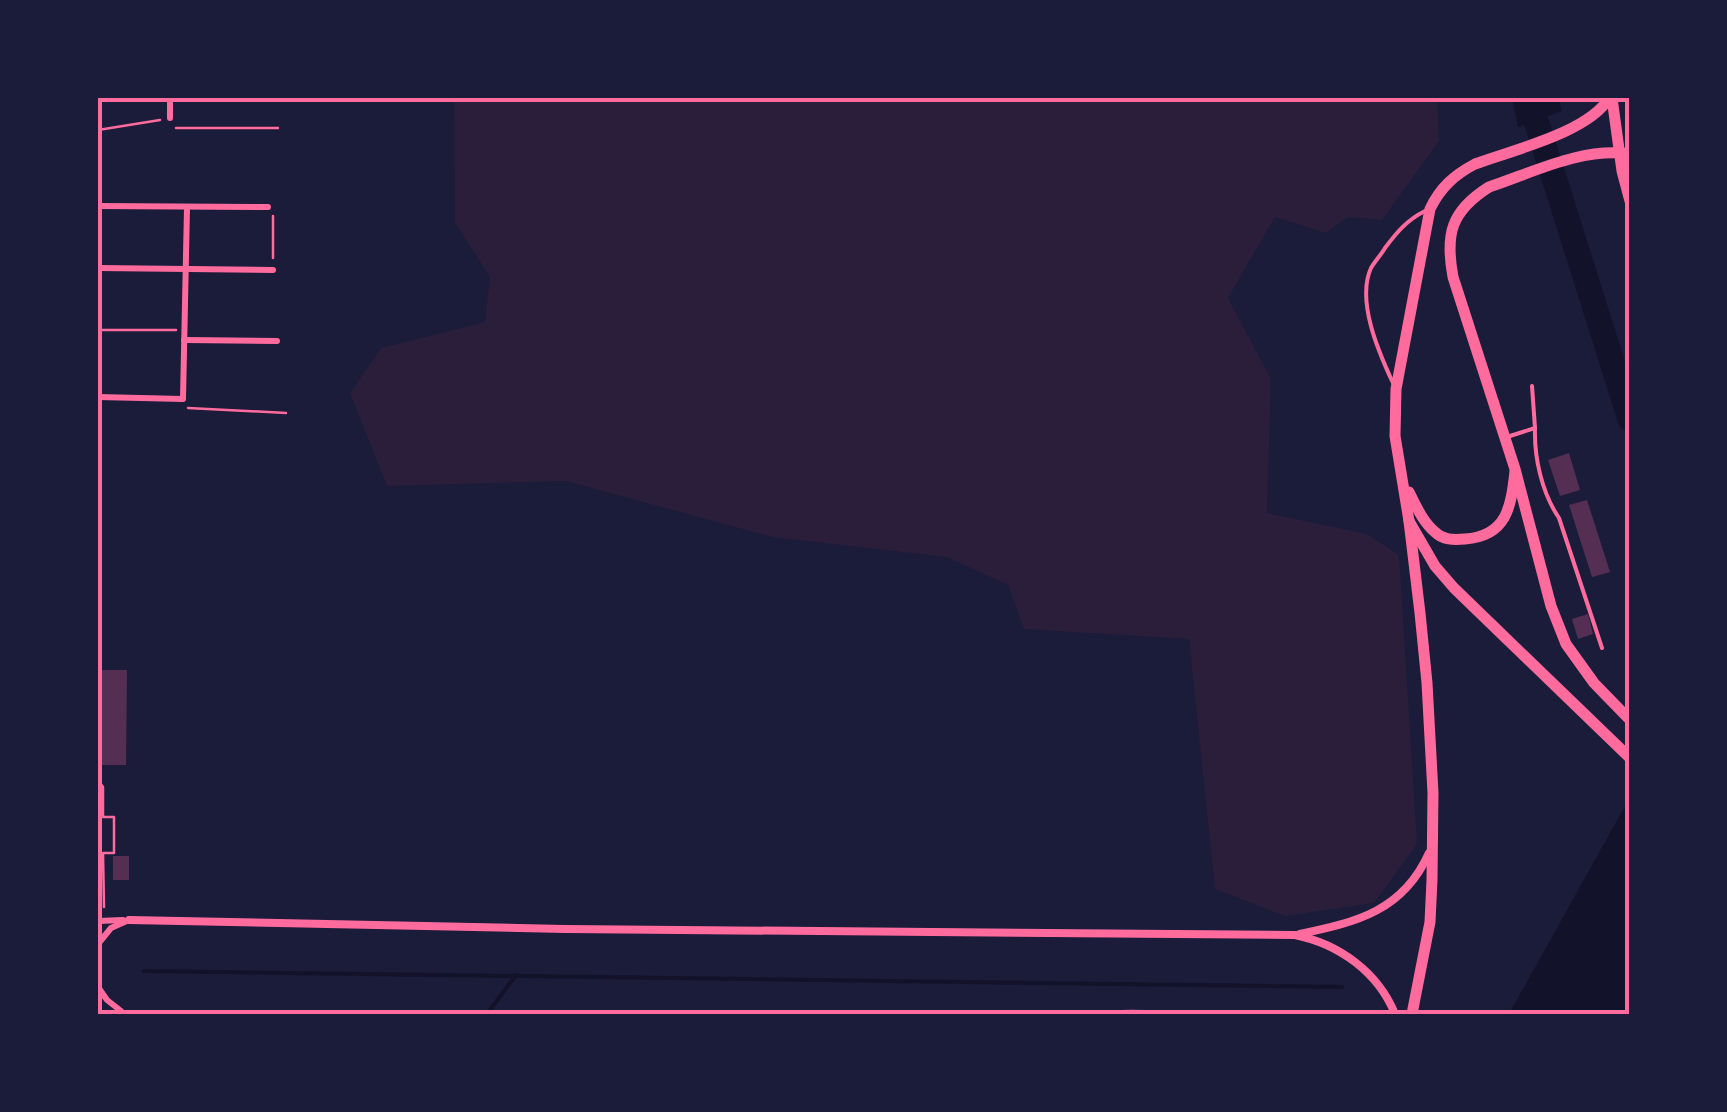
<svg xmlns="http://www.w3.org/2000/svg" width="1727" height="1112" font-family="'DM Sans',sans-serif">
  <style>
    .green { fill: #2a1e3b }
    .water { fill: #12122b }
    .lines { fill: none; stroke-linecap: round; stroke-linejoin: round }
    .stream { stroke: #12122b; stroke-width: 4 }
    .river { stroke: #12122b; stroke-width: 25 }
    .building { fill: #542f53 }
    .path { stroke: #ff6b9d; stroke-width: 2.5 }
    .service { stroke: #ff6b9d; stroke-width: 4 }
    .minor { stroke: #ff6b9d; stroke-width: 6 }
    .tertiary { stroke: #ff6b9d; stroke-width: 8 }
    .trunk { stroke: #ff6b9d; stroke-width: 11 }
    .motorway { stroke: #ff6b9d; stroke-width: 11 }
    .neatline { fill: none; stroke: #ff6b9d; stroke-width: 4 }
  </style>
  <rect width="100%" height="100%" fill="#1b1b3a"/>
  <!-- green -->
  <polygon class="green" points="454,98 1437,98 1439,141 1382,220 1348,217 1326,233 1275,217 1228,298 1271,379 1267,513 1367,534 1399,555 1417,844 1374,903 1285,916 1215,889 1189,639 1024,629 1008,585 947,557 772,537 566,481 387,486 350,393 381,348 485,322 490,277 455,223"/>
  <!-- water -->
  <g class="water">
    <polygon points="1512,98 1558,98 1562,111 1518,127"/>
    <polygon points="1629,799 1630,997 1623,1014 1509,1014"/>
  </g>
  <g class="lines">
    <!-- stream -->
    <g class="stream">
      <polyline points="144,971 1342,987"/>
      <polyline points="487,1014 516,975"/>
    </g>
    <!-- river -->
    <polyline class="river" points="1527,98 1533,111 1630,419"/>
  </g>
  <!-- building -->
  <g class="building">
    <polygon points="1569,453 1580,490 1560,496 1548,460"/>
    <polygon points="1587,500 1610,572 1592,577 1569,505"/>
    <polygon points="1588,614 1593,634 1578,639 1572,619"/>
    <polygon points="98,670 127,670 126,765 98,765"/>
    <rect x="113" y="856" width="16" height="24"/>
  </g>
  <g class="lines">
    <!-- path -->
    <g class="path">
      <polyline points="176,128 278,128"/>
      <polyline points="98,130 160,120"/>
      <polyline points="273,258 273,216"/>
      <polyline points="98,330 176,330"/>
      <polyline points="188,408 286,413"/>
      <polyline points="98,780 103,787 103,817 114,817 114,853 103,853 104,907"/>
      <polyline points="406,1014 417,1012 457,1014"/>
      <polyline points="1070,1014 1089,1012 1131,1011 1314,1014"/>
    </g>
    <!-- service -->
    <g class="service">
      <path d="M1393 383C1379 353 1356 301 1371 268 1375 261 1381 255 1385 248 1397 232 1407 220 1425 211"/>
      <path d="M1535 428C1534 458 1542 493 1559 518L1602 648"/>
      <polyline points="1510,436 1535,428 1532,386"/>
    </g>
    <!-- minor -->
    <g class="minor">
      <polyline points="170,118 170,98"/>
      <polyline points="98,206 268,207"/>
      <polyline points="98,268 273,270"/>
      <polyline points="184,340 277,341"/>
      <polyline points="98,397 183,399 187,208"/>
      <polyline points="98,921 123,920"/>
      <polyline points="98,944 111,928 129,920"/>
      <polyline points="98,987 107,1000 121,1011"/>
      <polyline points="98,1013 259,1014"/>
    </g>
    <!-- tertiary -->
    <g class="tertiary">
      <path d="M129 920 565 929 1295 935C1339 944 1378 972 1395 1014"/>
      <path d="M1300 934C1357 922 1403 911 1429 853"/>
    </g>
    <!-- trunk -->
    <g class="trunk">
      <path d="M1409 492C1416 506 1423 522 1435 532 1443 540 1453 540 1465 539 1507 536 1511 507 1515 471"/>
      <path d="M1412 1014 1430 922 1432 880 1433 793 1427 683 1420 613 1409 521 1395 436 1396 389 1430 209C1440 188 1454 175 1475 164 1513 150 1589 132 1609 98"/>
    </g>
    <!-- motorway -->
    <g class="motorway">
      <polyline points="1612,98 1622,171 1630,201"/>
      <path d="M1630 154C1582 147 1534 172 1489 187 1451 211 1445 234 1453 277L1515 469 1551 606 1566 644 1594 683 1630 720"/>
      <polyline points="1409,521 1435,566 1454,588 1630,758"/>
    </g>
  </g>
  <!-- border -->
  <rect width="1727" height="1112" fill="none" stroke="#1b1b3a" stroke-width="200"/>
  <rect x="100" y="100" width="1527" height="912" class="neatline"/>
</svg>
